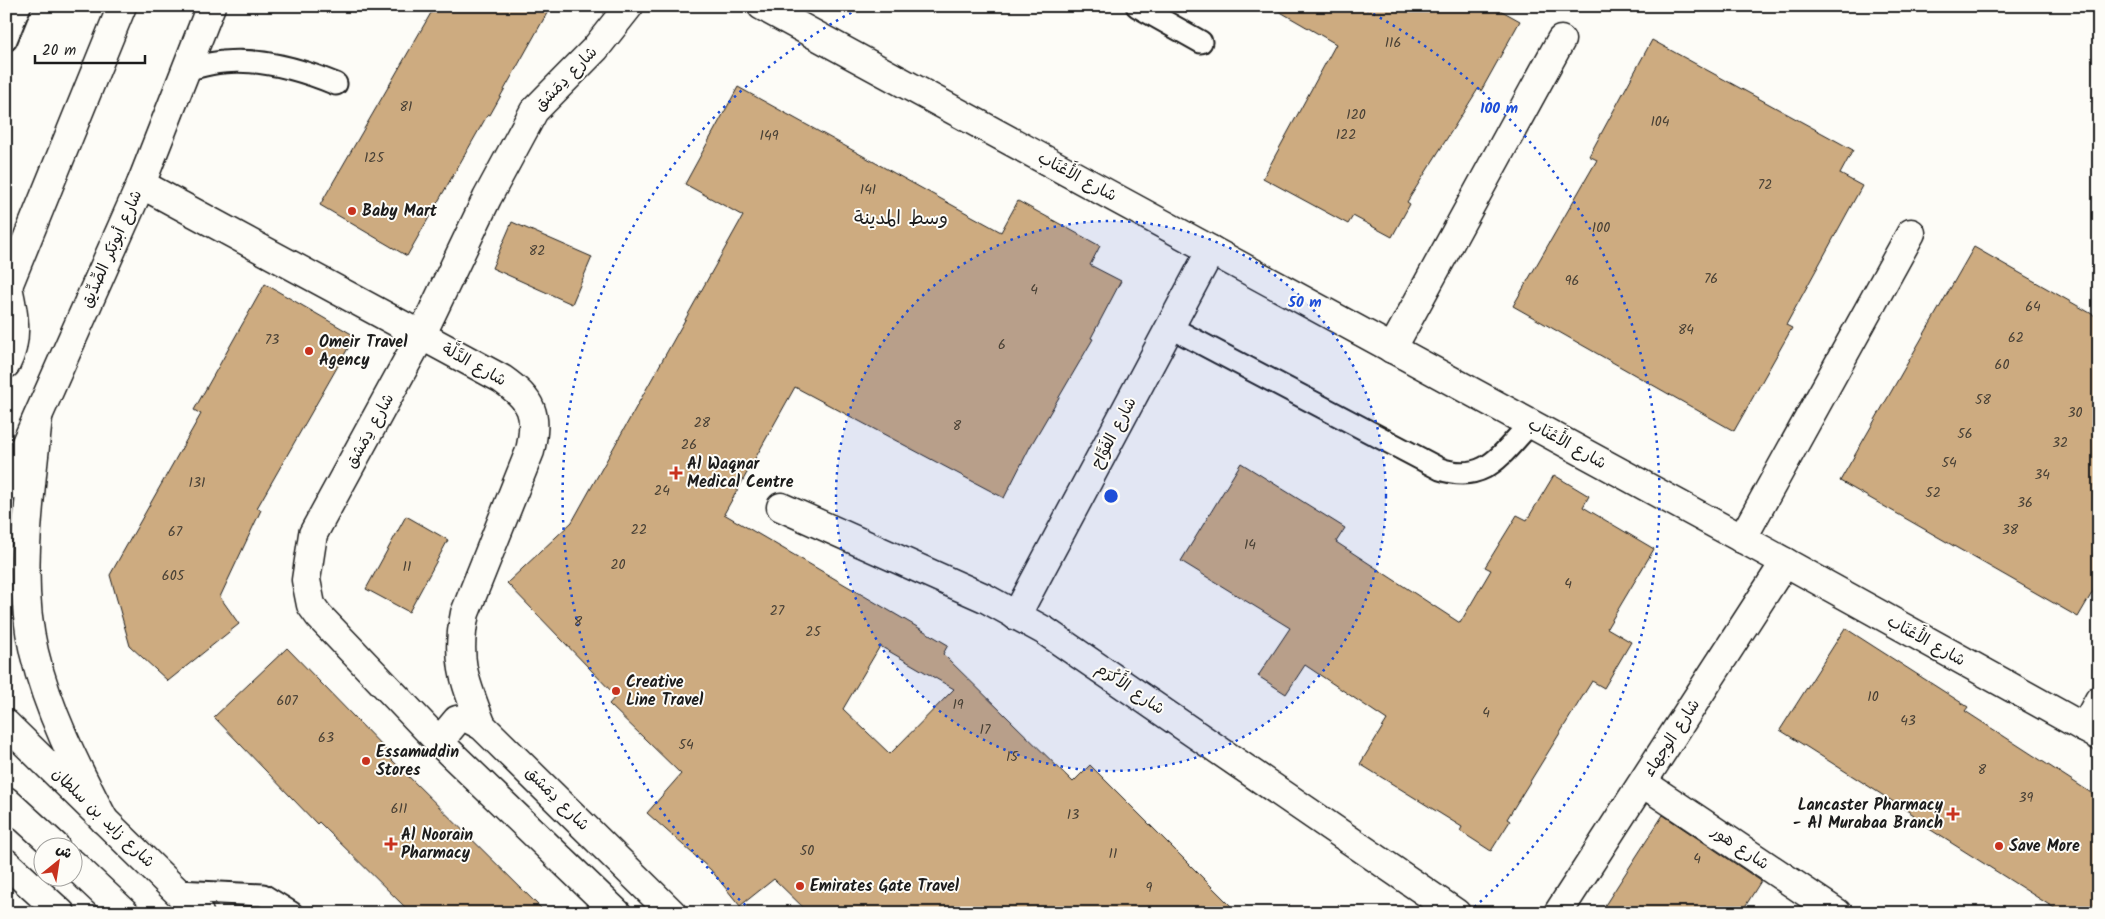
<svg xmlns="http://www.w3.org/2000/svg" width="2105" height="919" font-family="Kalam,'Playpen Sans Arabic',sans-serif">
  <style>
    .building { fill: #cdab80; stroke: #1c1c1c; fill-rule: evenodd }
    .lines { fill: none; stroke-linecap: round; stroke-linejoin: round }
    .service-casing { stroke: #1c1c1c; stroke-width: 25 }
    .minor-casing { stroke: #1c1c1c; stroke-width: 31 }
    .primary-casing { stroke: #1c1c1c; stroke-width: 31 }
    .trunk-casing { stroke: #1c1c1c; stroke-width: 31 }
    .service { stroke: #fdfcf7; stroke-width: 21 }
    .minor { stroke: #fdfcf7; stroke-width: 28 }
    .primary { stroke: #fdfcf7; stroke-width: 28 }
    .trunk { stroke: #fdfcf7; stroke-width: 28 }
    .ring { fill: none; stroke: #1d4ed8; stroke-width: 2.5; stroke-dasharray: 2.5 5 }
    .poi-dot { fill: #c8321e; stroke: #fdfcf7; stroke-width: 2 }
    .labels { text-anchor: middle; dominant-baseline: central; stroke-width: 4; stroke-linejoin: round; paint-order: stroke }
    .number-label { font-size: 14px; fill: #484035 }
    .street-label { font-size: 16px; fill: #1c1c1c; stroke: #fdfcf7 }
    .poi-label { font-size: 16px; font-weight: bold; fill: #1c1c1c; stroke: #fdfcf7; text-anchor: start }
    .quarter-label { font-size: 19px; fill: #1c1c1c; stroke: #fdfcf7 }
    .centre { fill: #1d4ed8; stroke: #fdfcf7; stroke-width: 2.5 }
    .ring-label { font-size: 15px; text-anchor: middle; font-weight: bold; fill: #1d4ed8; stroke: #fdfcf7; stroke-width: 4; stroke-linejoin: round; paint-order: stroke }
  </style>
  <rect width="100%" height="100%" fill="#fdfcf7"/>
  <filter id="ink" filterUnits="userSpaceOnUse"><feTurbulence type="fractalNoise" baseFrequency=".02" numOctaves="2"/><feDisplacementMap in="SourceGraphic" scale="10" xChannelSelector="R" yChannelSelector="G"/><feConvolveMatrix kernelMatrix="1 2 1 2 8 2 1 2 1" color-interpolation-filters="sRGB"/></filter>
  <g filter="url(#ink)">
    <!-- building -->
    <g class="building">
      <polygon points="435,6 551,6 490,115 488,114 407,256 320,205"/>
      <polygon points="1270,6 1493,6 1520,21 1481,91 1478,89 1407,202 1410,204 1392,237 1353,216 1348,224 1263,178 1336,44"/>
      <polygon points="1652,40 1853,150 1840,174 1862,186 1786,325 1792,328 1734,431 1513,306 1597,160 1589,156"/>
      <path d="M738 87 1001 232 1018 201 1100 246 1090 265 1121 281 1091 338 1093 339 1030 447 1004 498 795 387 724 514 948 645 943 654 1073 782 1090 765 1238 913H809L774 879 740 906 711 870 647 813 681 774 609 704 616 696 507 583 572 522 743 216 685 184ZM880 646 954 689 890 754 843 709Z"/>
      <polygon points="512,222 592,257 572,304 492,268"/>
      <polygon points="1974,247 2099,318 2099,581 2078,617 1840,481"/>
      <polygon points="265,284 355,336 257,508 261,510 220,597 239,624 168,681 130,646 110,575 201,414 194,410"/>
      <polygon points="1241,463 1345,528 1336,542 1460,623 1491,570 1485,567 1517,515 1527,520 1554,475 1589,496 1583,507 1654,549 1607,628 1631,642 1604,688 1592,681 1507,819 1510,821 1491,851 1460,831 1462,827 1360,764 1387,720 1305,665 1286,694 1258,676 1290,628 1181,561"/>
      <polygon points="406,516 448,540 409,612 366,589"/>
      <polygon points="1845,628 1968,707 1965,711 2099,798 2099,913 2062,913 1912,818 1914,815 1780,730"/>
      <polygon points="287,648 390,754 388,756 546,913 411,913 319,822 317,824 214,717"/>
      <polygon points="1663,815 1761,881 1741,913 1600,913"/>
    </g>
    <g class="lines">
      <defs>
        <g id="service">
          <polyline points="1137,6 1201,42"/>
          <polyline points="6,40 20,6"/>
          <path d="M185 70C198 67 210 63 223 62 262 58 300 69 336 84"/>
          <path d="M1170 327 1440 469C1486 484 1501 454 1530 424"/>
          <polyline points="177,891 263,895 292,913"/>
        </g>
        <g id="minor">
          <polyline points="762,6 1785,562 2099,736"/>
          <path d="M141 184 502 379C533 401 538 414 530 451L465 613C455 661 465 682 482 726"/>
          <polyline points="1392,349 1561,40"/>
          <polyline points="781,507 985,598 1045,631 1456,913"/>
          <polyline points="1742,539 1911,233"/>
          <polyline points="1016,616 1211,250"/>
          <polyline points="2084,728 2099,700"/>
          <polyline points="442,745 447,732 457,720 467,718 482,726 672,913"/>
          <polyline points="1643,783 1837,913"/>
          <polyline points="617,913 442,745 319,616 311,605 306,580 313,534 421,336 487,198 534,111 595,49 629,6"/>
          <polyline points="1558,913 1785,562"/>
        </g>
        <g id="primary">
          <polyline points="6,291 122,6"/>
          <polyline points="6,488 141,184 211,6"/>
        </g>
        <g id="trunk">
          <path d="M6 364C19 339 14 314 8 287"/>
          <path d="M38 417C31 493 16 576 34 652 48 711 76 766 104 820"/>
          <polyline points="6,724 199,913"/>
          <polyline points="6,801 55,846"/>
          <polyline points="6,863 61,913"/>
          <polyline points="72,863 125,913"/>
        </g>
      </defs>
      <!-- service casing -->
      <use href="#service" class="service-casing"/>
      <!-- minor casing -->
      <use href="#minor" class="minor-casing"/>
      <!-- primary casing -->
      <use href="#primary" class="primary-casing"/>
      <!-- trunk casing -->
      <use href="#trunk" class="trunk-casing"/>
      <!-- service -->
      <use href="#service" class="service"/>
      <!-- minor -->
      <use href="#minor" class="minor"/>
      <!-- primary -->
      <use href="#primary" class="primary"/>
      <!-- trunk -->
      <use href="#trunk" class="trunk"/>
    </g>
  </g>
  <!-- distance rings -->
  <circle cx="1111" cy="496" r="275" fill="#1d4ed8" fill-opacity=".12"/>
  <g class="ring">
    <circle cx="1111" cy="496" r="275"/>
    <path d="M751 910A549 549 0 0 1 862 7M1360 7A549 549 0 0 1 1471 910"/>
  </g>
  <!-- markers -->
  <g class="poi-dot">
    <circle cx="352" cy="211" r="5"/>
    <circle cx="309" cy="351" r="5"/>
    <path d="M673.5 465.5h5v5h5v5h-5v5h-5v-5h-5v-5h5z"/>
    <circle cx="616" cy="691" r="5"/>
    <circle cx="366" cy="761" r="5"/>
    <path d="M1950.5 806.5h5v5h5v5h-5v5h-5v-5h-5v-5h5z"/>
    <path d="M388.5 836.5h5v5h5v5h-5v5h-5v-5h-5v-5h5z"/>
    <circle cx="1999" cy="846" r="5"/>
    <circle cx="800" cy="886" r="5"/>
  </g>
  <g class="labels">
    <!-- number labels -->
    <g class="number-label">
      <text x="1393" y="43">116</text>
      <text x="406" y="107">81</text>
      <text x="1356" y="115">120</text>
      <text x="1660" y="122">104</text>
      <text x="1346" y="135">122</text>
      <text x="769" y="136">149</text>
      <text x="374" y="158">125</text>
      <text x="1765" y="185">72</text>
      <text x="868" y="190">141</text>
      <text x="1601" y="228">100</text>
      <text x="537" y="251">82</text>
      <text x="1711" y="279">76</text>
      <text x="1572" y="281">96</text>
      <text x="1034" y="290">4</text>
      <text x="2033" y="307">64</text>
      <text x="1686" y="330">84</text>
      <text x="2016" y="338">62</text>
      <text x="272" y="340">73</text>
      <text x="1002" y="345">6</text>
      <text x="2002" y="365">60</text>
      <text x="1983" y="400">58</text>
      <text x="2075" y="413">30</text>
      <text x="702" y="423">28</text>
      <text x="957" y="426">8</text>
      <text x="1965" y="434">56</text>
      <text x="2060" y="443">32</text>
      <text x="689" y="445">26</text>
      <text x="1949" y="463">54</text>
      <text x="2042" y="475">34</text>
      <text x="197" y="483">131</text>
      <text x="662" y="491">24</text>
      <text x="1933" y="493">52</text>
      <text x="2025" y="503">36</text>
      <text x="639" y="530">22</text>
      <text x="2010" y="530">38</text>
      <text x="175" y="532">67</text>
      <text x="1250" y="545">14</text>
      <text x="618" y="565">20</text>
      <text x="407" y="567">11</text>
      <text x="173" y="576">605</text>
      <text x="1568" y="584">4</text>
      <text x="777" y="611">27</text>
      <text x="578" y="622">8</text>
      <text x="813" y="632">25</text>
      <text x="1873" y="697">10</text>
      <text x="287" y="701">607</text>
      <text x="958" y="705">19</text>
      <text x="1486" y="713">4</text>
      <text x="1908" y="721">43</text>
      <text x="985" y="730">17</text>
      <text x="326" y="738">63</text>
      <text x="686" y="745">54</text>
      <text x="1012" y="757">15</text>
      <text x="1982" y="770">8</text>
      <text x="2026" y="798">39</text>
      <text x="399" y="809">611</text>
      <text x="1073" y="815">13</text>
      <text x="807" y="851">50</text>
      <text x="1113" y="854">11</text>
      <text x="1697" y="859">4</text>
      <text x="1149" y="888">9</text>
    </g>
    <!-- street labels -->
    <g class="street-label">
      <text transform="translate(566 79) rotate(-46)">شارع دِمَشق</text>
      <text transform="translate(1077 177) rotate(28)">شارع الأَعْنَاب</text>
      <text transform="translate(112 249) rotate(-66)">شارع أبوبَكر الصِّدِّيق</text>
      <text transform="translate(474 365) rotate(29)">شارع الدَّلَّة</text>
      <text transform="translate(370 431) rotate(-61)">شارع دِمَشق</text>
      <text transform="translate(1114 433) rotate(-62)">شارع الفَوَّاح</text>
      <text transform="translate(1567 444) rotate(29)">شارع الأَعْنَاب</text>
      <text transform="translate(1926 641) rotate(29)">شارع الأَعْنَاب</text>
      <text transform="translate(1130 689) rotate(34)">شارع الأَكْرَم</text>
      <text transform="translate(1672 738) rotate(-57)">شارع الوجهاء</text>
      <text transform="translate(557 799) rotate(45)">شارع دِمَشق</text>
      <text transform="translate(103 818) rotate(44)">شارع زايد بن سلطان</text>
      <text transform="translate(1740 848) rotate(34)">شارع هور</text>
    </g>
    <!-- poi labels -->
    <g class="poi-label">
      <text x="362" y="211">Baby Mart</text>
      <text x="319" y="342">Omeir Travel<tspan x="319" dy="18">Agency</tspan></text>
      <text x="687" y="464">Al Waqnar<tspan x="687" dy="18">Medical Centre</tspan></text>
      <text x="626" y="682">Creative<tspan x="626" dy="18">Line Travel</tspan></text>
      <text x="376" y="752">Essamuddin<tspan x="376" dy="18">Stores</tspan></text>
      <text x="1943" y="805" text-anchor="end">Lancaster Pharmacy<tspan x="1943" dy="18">- Al Murabaa Branch</tspan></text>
      <text x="401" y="835">Al Noorain<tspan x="401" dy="18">Pharmacy</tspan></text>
      <text x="2009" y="846">Save More</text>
      <text x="810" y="886">Emirates Gate Travel</text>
    </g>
    <!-- quarter labels -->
    <g class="quarter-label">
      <text x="901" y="219">وسط المدينة</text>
    </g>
  </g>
  <circle cx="1111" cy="496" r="8" class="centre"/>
  <g class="ring-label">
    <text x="1499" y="113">100 m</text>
    <text x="1305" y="307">50 m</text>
  </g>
  <!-- margin -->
  <rect width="2105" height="919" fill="none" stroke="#fdfcf7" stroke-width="25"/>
  <rect x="12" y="12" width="2080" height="894" fill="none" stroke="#1c1c1c" stroke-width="2" filter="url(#ink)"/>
  <!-- north arrow -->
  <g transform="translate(58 862) rotate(30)"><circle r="24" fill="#fdfcf7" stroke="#a3a29f"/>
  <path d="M0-4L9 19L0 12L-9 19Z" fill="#c8321e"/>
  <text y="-8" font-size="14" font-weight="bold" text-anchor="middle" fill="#1c1c1c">ش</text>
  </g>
  <!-- scale -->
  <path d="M35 55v8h110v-8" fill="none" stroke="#1c1c1c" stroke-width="2.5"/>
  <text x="42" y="55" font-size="15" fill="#1c1c1c" stroke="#fdfcf7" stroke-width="4" paint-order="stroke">20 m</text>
</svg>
